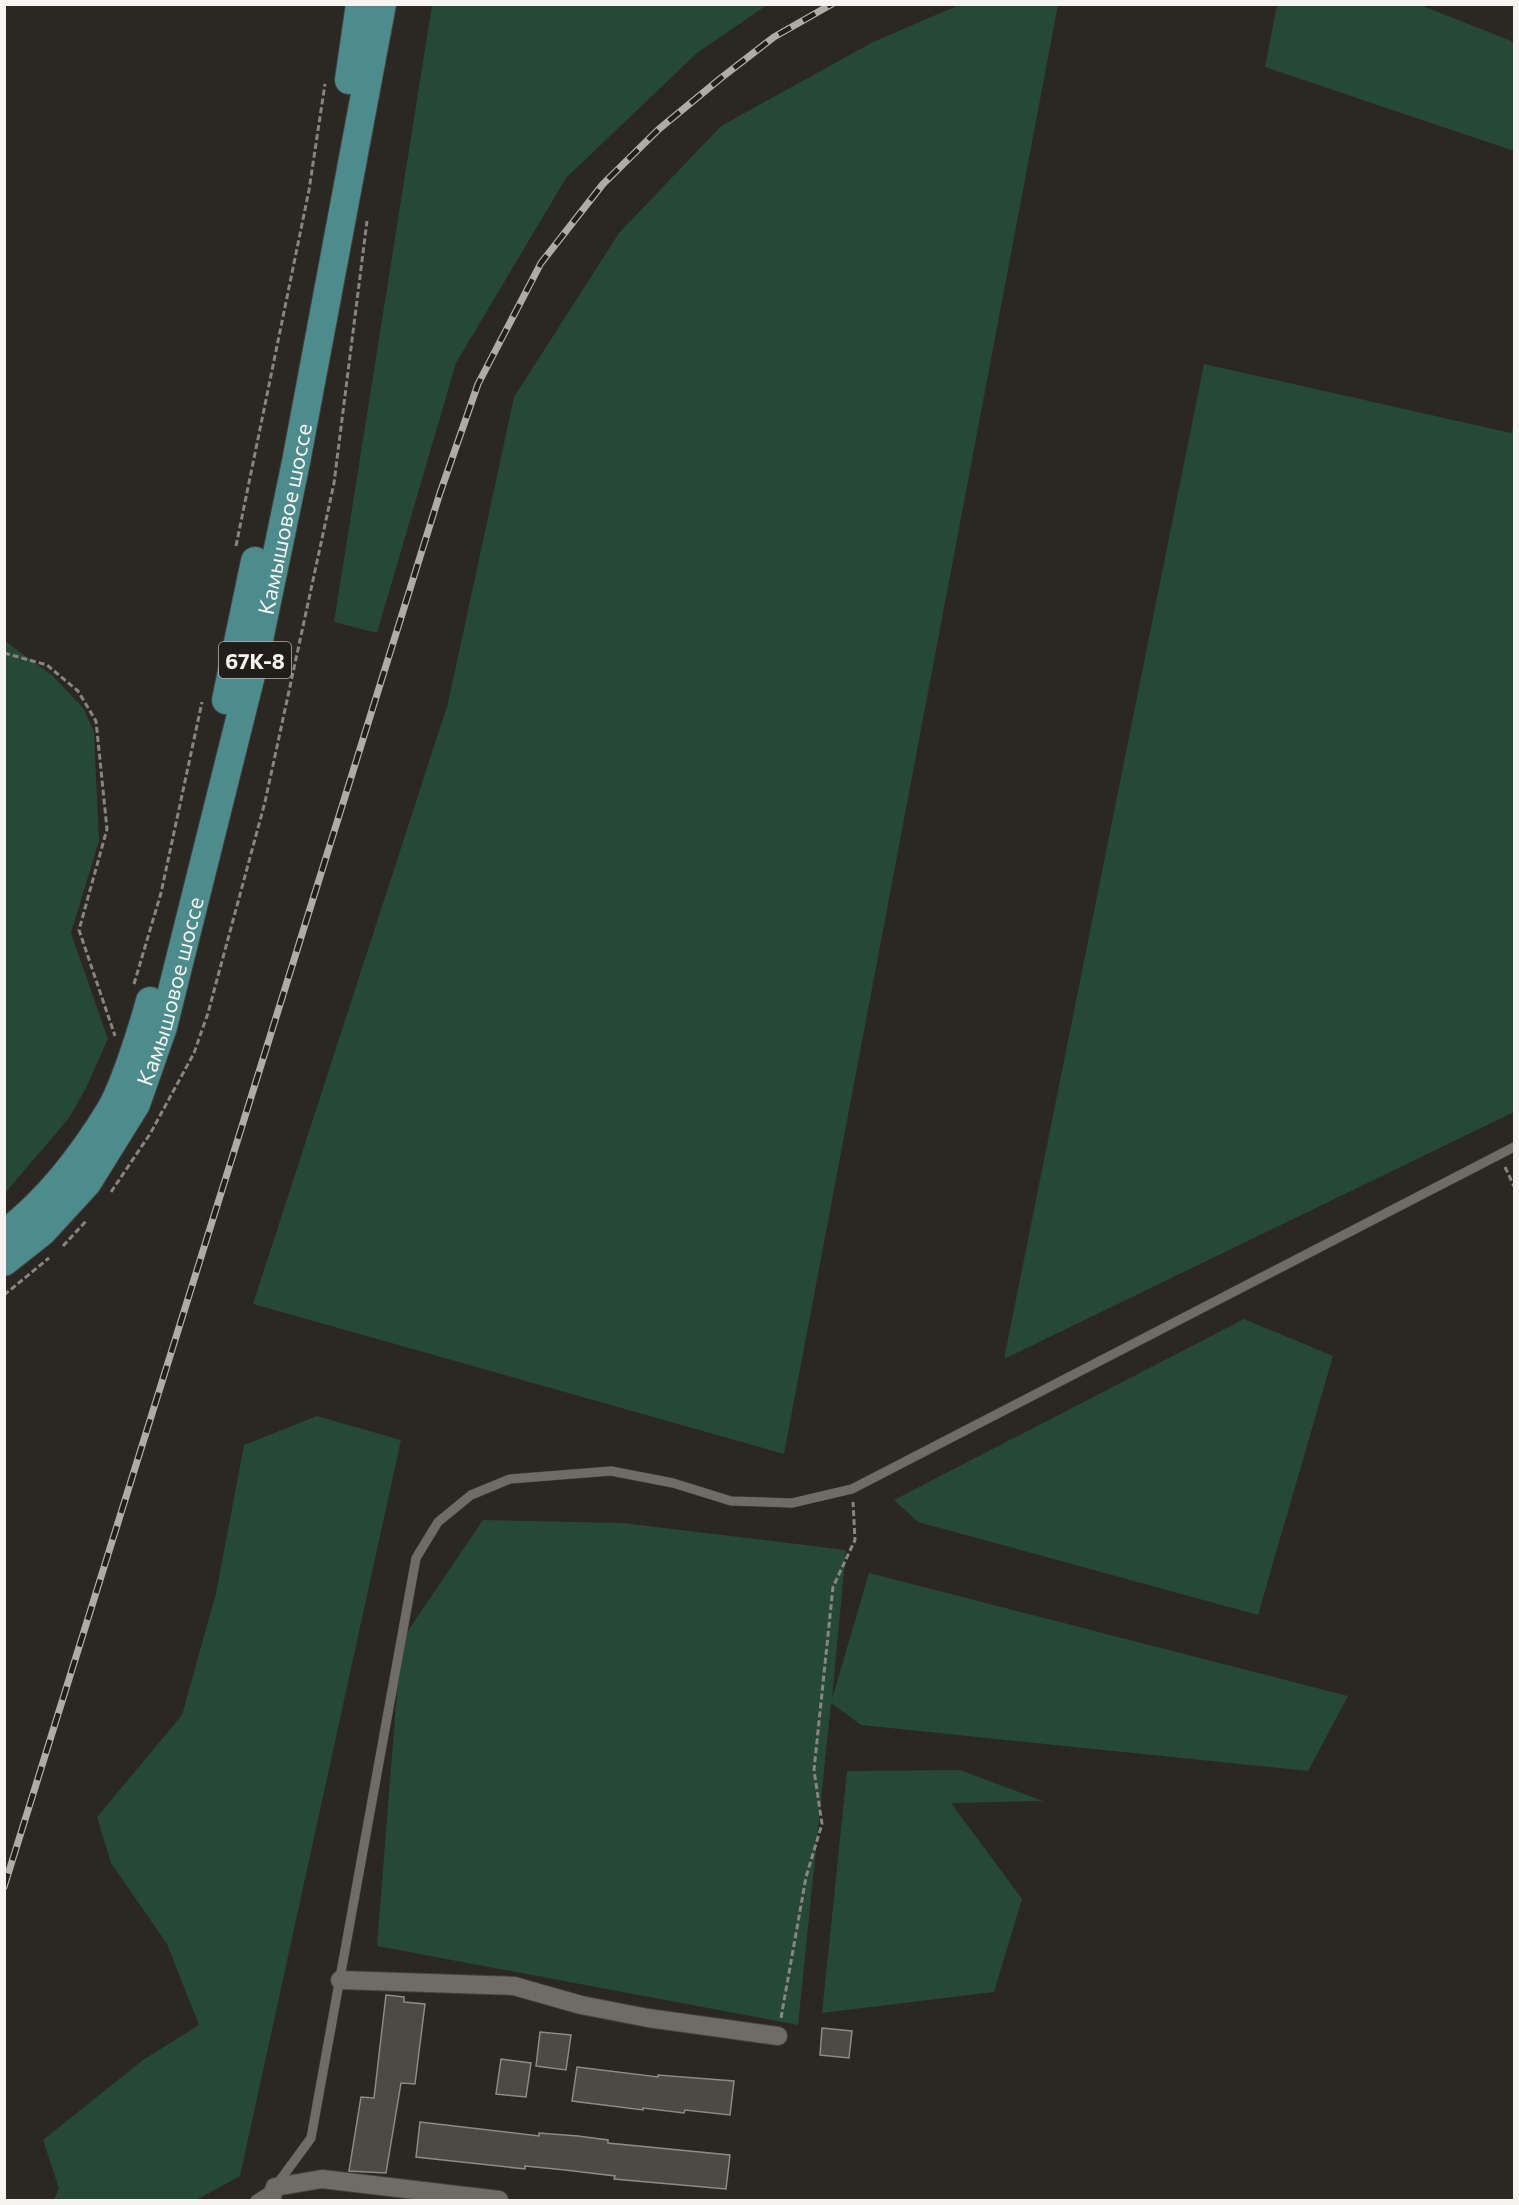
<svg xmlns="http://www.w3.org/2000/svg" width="1519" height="2205" font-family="Commissioner,sans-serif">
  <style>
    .green { fill: #264836 }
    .building { fill: #4d4944; stroke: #8d8a84; stroke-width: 1.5 }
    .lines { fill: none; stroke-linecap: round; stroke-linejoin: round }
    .lane-casing { stroke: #45423e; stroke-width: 10 }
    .street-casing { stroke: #45423e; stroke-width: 20 }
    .primary-casing { stroke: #45423e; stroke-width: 30 }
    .path { stroke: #888580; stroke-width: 3; stroke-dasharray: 6 3; stroke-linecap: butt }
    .lane { stroke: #6f6c66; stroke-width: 9 }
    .street { stroke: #6f6c66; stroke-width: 18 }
    .primary { stroke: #4c8c8d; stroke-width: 28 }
    .rail-casing { stroke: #aeaca7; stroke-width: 7 }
    .rail { stroke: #211e19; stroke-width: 4.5; stroke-dasharray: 14; stroke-linecap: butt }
    .labels { text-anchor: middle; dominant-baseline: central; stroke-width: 4.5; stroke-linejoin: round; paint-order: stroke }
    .shield { fill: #211e19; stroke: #b6b4b0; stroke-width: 1.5 }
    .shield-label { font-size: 21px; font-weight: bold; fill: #f6f4f0 }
    .street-label { font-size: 22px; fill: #f6f4f0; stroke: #211e19 }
  </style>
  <rect width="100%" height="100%" fill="#2b2722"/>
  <!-- green -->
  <g class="green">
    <polygon points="432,5 767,5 697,53 566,178 456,363 377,633 334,622"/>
    <polygon points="959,5 1058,5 784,1454 253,1304 448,703 514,397 619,233 721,126 873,42"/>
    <polygon points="1277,5 1420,5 1514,42 1514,151 1265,67"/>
    <polygon points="1204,364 1511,433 1514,424 1514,1112 1004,1359"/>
    <polygon points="5,641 53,676 84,709 94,732 99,841 71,933 108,1039 86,1088 69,1118 5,1193"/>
    <polygon points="1244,1319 1333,1356 1258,1615 918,1522 894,1500"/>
    <polygon points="317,1416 401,1440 240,2176 196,2200 54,2200 59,2188 43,2140 143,2060 199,2025 167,1944 111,1863 97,1817 182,1715 216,1593 244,1445"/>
    <polygon points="483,1520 623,1523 846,1550 832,1699 869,1573 1348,1696 1308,1771 861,1725 831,1703 798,2025 377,1946 401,1641"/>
    <polygon points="960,1770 1043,1801 951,1803 1022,1899 994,1992 822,2013 847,1771"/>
  </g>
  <!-- building -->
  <g class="building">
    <polygon points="386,1995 404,1997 404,2002 425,2004 415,2084 401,2083 386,2173 349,2171 361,2097 374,2098"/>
    <polygon points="822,2028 852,2031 849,2058 820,2055"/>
    <polygon points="540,2032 571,2035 566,2070 536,2066"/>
    <polygon points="501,2059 531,2063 526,2097 496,2094"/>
    <polygon points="577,2067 658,2077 658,2075 734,2081 730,2115 685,2110 684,2113 643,2108 643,2110 572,2101"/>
    <polygon points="420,2122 539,2136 539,2133 578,2136 608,2140 608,2143 730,2155 726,2189 614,2179 615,2176 565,2170 525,2166 525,2169 416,2157"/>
  </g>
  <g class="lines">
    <defs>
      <polyline id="lane" points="255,2200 275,2187 311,2138 416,1558 438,1522 471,1495 510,1479 611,1471 673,1483 731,1501 792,1503 852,1489 1514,1147"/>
      <g id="street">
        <polyline points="340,1980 514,1986 581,2005 648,2018 778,2036"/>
        <polyline points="271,2200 275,2187 322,2179 499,2200"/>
      </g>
      <g id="primary">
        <polyline points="349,80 360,4"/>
        <polyline points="226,700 255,561"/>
        <path d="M4 1234C47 1202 83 1155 111 1109 125 1084 142 1030 150 1001"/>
        <path id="s1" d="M4 1262 42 1232 87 1183 136 1104 163 1027 255 659 296 462 382 4"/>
      </g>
    </defs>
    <!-- lane casing -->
    <use href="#lane" class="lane-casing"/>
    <!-- street casing -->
    <use href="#street" class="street-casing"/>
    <!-- primary casing -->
    <use href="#primary" class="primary-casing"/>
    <!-- path -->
    <g class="path">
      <polyline points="236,546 309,190 325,84"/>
      <polyline points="4,653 47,665 78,691 96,721 107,829 79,930 115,1036"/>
      <polyline points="134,984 161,893 202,702"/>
      <polyline points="1505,1167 1514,1186"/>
      <polyline points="111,1192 150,1134 194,1053 208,1013 265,802 334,483 367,221"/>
      <polyline points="63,1246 87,1220"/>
      <polyline points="4,1295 49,1258"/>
      <polyline points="781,2018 806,1877 822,1824 814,1770 833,1587 855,1540 853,1502"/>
    </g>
    <!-- lane -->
    <use href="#lane" class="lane"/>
    <!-- street -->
    <use href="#street" class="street"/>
    <!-- primary -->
    <use href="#primary" class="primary"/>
    <defs>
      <polyline id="rail" points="4,1887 440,493 478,384 541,263 603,184 659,129 721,78 774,37 832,4"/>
    </defs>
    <!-- rail casing -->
    <use href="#rail" class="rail-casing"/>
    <!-- rail -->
    <use href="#rail" class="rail"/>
  </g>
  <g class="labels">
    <!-- shield labels -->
    <rect class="shield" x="219" y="642" width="72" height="36" rx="4.5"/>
    <g class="shield-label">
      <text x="255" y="660">67К-8</text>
    </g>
    <!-- street labels -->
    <g class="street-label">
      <text stroke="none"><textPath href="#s1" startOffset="812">Камышовое шоссе</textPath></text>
      <text stroke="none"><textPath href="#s1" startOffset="326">Камышовое шоссе</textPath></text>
    </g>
  </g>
  <!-- border -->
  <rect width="1519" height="2205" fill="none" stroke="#f6f4f0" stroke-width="12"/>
</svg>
